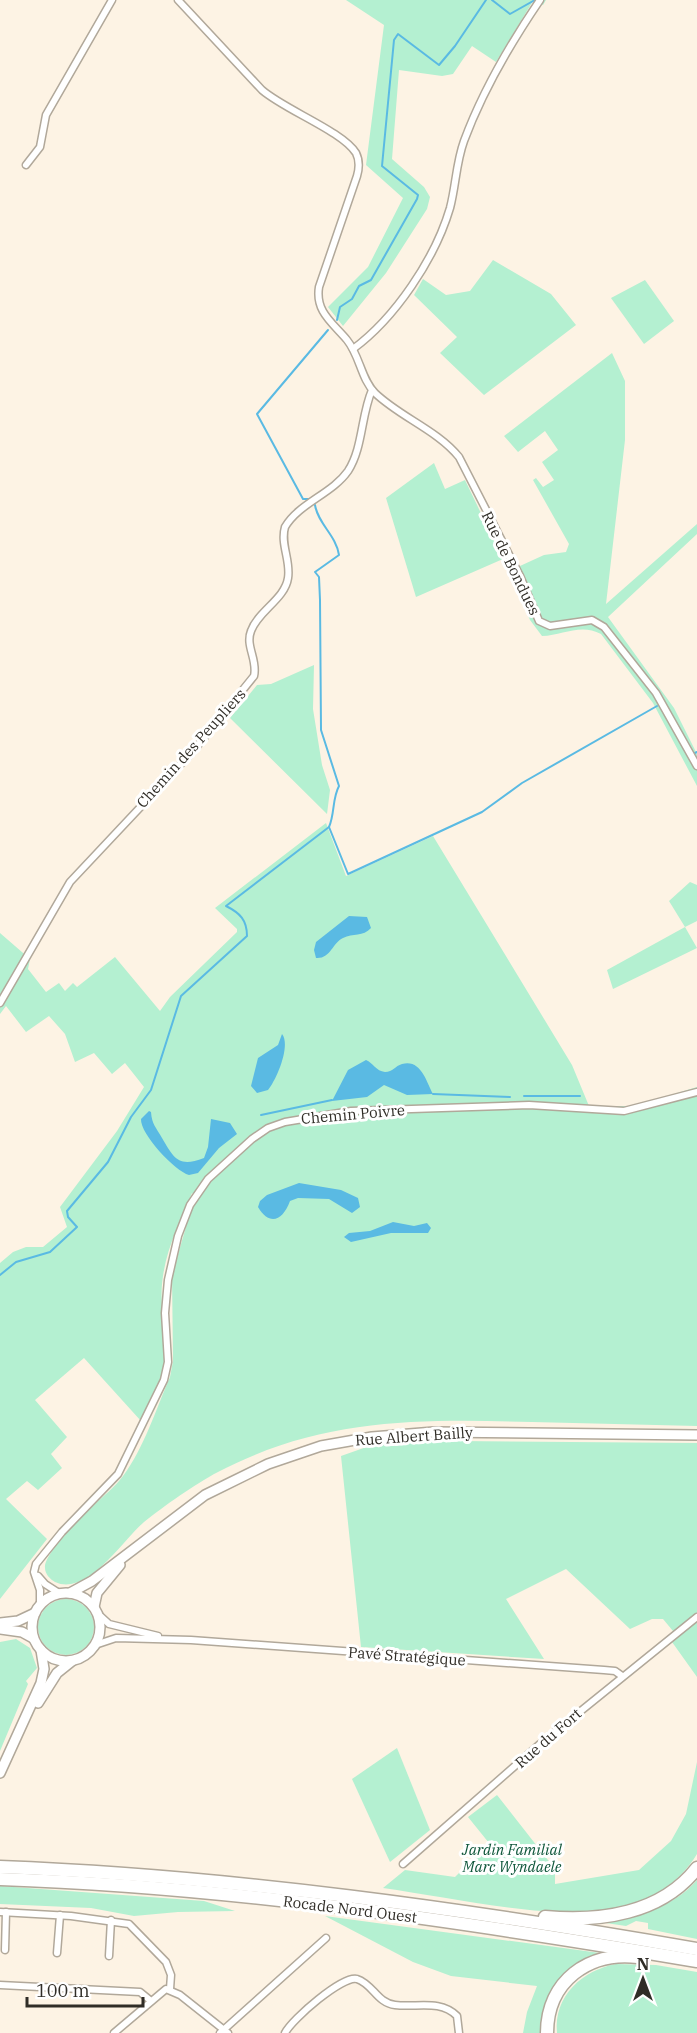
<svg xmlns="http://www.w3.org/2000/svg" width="697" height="2033" font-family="'IBM Plex Serif',serif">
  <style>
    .green { fill: #b4f0d1 }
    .water { fill: #5abae3 }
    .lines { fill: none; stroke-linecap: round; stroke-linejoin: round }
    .stream { stroke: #5abae3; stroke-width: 2 }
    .street-casing { stroke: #b1a89a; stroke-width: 9 }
    .secondary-casing { stroke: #b1a89a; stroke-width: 12 }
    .highway-casing { stroke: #b1a89a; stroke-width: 15 }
    .street { stroke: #fff; stroke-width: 6 }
    .secondary { stroke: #fff; stroke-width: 9 }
    .highway { stroke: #fff; stroke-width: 12 }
    .labels { text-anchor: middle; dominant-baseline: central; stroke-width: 6; stroke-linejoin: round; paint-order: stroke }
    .street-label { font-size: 15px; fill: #302d27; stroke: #fff }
    .park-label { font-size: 15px; font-style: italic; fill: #0e563a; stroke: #fff }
  </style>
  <rect width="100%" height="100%" fill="#fdf3e4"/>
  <!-- green -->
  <g class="green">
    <polygon points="346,0 546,0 543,5 533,1 496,62 472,46 453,74 442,76 399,70 392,159 424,187 430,197 427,209 386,273 343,326 328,307 368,267 403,198 366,165 384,25"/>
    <polygon points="493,260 551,294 576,325 484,395 440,353 457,337 414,295 423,279 446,295 470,291"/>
    <polygon points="645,280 674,321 644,344 611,298"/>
    <path d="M612 353 625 381V440L606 604 697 524V534L608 617 674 708 697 754V786L653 703 601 634C581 623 563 635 542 636L530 620 509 571 544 555 566 552 569 544 533 480 536 478 543 487 554 480 542 462 558 450 545 431 518 452 504 436Z"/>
    <polygon points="434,463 445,489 465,480 503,559 416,597 386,498"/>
    <polygon points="314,665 313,709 322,765 330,790 327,814 230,718 257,685 271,684"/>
    <path d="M326 823 346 876 433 836 572 1065 589 1106H635L697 1087V1426C642 1425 587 1423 532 1422 419 1419 321 1418 218 1472 195 1484 164 1506 144 1522 123 1540 87 1597 55 1582 50 1579 45 1574 45 1568 43 1554 83 1516 93 1506 103 1496 115 1487 123 1476 144 1448 156 1409 170 1377L173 1361 172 1275 195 1196 192 1193C181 1219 167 1247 163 1276 158 1307 168 1339 163 1370 161 1387 149 1405 141 1421L84 1358 35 1400 67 1437 51 1454 62 1468 38 1490 27 1481 6 1499 47 1539 0 1599V1263L13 1252 26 1247H43L67 1227 60 1207 117 1131 144 1087 125 1063 112 1074 94 1053 75 1062 65 1034 49 1016 26 1032 6 1006 0 1014V933L30 959 28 969 46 992 59 983 65 991 73 983 77 987 115 957 160 1011 170 997 237 932V929L215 908Z"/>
    <polygon points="690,882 697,885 697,921 685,927 697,948 613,989 607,970 685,927 669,901"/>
    <polygon points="456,1441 697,1443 697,1677 672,1642 678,1637 663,1619 652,1619 630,1629 566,1569 506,1599 544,1659 361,1647 341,1456 375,1444"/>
    <circle cx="66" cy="1627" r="28"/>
    <polygon points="16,1639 30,1648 37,1668 26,1681 28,1684 0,1751 0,1642"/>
    <polygon points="397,1748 430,1830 390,1862 352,1779"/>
    <path d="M697 1762V1854C678 1885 647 1904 611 1910 548 1920 448 1897 383 1888L405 1870 455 1877 489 1843 468 1817 497 1795 555 1869V1884L639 1870 671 1841 686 1814Z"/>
    <path d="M697 1880V1939L648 1929V1923L636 1921 626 1926 599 1922C635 1916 672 1909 697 1880Z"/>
    <polygon points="0,1886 204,1901 235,1911 178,1912 134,1916 91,1908 0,1904"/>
    <path d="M325 1916 600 1953C562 1966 544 1993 541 2033H523L527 2012 537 1986 451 1976 413 1962Z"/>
    <path d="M616 1964 656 1965 697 1972V2033H557C553 1996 583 1970 616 1964Z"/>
  </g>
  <!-- water -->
  <g class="water">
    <path d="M349 916 367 917 371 928C363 937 353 933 343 938 332 943 331 959 316 958L314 950 316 942Z"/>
    <path d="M282 1034C291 1045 277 1079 268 1090L257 1093 251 1086 258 1058 278 1045Z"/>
    <path d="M366 1060C373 1063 376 1071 385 1072 393 1072 395 1066 402 1064 421 1059 426 1081 433 1094L407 1095 384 1085 367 1097 332 1101 348 1070Z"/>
    <path d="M149 1111 151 1112C152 1125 156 1127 162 1138 174 1158 178 1168 204 1158L208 1147 211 1119 230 1123 237 1134 219 1148 198 1173 189 1175C175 1171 140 1134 141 1119Z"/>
    <path d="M299 1183 341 1190 358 1198 360 1207 352 1213 329 1199 298 1198 290 1201C283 1220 270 1227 258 1207L260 1201 267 1195Z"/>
    <polygon points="393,1222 414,1226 427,1223 431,1228 428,1233 391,1233 351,1242 344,1237 349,1233 370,1231"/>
  </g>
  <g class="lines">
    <!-- stream -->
    <g class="stream">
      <polyline points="492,0 510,14 535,0"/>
      <polyline points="337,320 340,307 352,299 359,286 371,280 417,199 418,195 382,166 394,40 398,34 439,65 455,46 486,0"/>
      <polyline points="310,499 303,499 257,414 328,330"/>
      <polyline points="695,753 697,752"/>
      <polyline points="329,827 348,874 482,812 522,783 657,706"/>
      <polyline points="433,1094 510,1097"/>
      <polyline points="524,1096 580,1096"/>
      <polyline points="261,1115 332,1100"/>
      <path d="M0 1275 16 1262 50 1252 77 1227 68 1217 67 1211 108 1162 131 1117 151 1090 181 996 247 936C247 920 240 913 226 906L329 827C335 813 332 799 339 786L321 730 320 600 319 577 315 572 339 555C336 535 318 524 315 505"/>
    </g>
    <defs>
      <g id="street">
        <path d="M178 0 262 90C285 110 342 131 356 153 360 161 359 169 357 176L319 287C315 312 333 323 347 340 360 356 361 379 375 393 400 417 437 430 459 457L520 576 539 621 550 626 592 620 604 627 656 693 697 766"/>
        <polyline points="26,165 40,147 46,115 112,0"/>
        <path d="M353 349C395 318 435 259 450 208 456 185 456 163 464 141 483 90 510 44 540 0"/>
        <path d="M0 1003 70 882 195 749 254 676C258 660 245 646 251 631 258 611 285 599 288 578 291 561 280 544 285 527 299 503 332 494 348 471 363 448 361 415 372 390"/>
        <polyline points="38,1576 45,1584 59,1593"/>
        <polyline points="40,1604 40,1590 34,1572 36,1564 62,1532 118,1474 164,1380 168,1362 165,1313 168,1280 178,1236 190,1205 208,1179 252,1139 268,1128 285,1122 351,1111 529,1105 624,1111 697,1092"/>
        <polyline points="97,1613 109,1624 158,1636"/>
        <polyline points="95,1645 116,1638 191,1640 604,1670 615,1671 622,1676"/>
        <polyline points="403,1864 540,1744 697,1617"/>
        <polyline points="0,1912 71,1916 129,1924 166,1962 171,1975 170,1989"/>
        <polyline points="5,1950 6,1912"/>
        <polyline points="57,1953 60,1915"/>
        <polyline points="109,1956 111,1920"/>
        <polyline points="0,1985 140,1992 151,2001"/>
        <polyline points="114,2033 166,1989 180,1995 228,2033"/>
        <polyline points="220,2033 326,1938"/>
        <path d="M285 2033C292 2019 343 1975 357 1979 373 1984 377 2003 395 2005 416 2008 440 1999 457 2016L459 2033"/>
      </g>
      <g id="secondary">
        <circle cx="66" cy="1627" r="34"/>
        <polyline points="70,1593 92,1581 205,1495 268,1464 321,1446 372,1437 434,1432 697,1435"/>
        <polyline points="94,1607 97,1593 120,1565"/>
        <polyline points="0,1623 18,1621 35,1613"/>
        <polyline points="0,1629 22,1632 33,1638"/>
        <polyline points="38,1703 57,1673 72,1661"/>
        <polyline points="0,1773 41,1683 44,1669 41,1650"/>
      </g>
      <g id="highway">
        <path d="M0 1867C234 1876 466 1909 697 1949"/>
        <path d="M0 1879C234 1887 466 1922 697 1961"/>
        <path d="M545 1917C600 1922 661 1914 697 1868"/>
        <path d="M547 2033C547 1981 589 1951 638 1957"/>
      </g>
    </defs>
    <!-- street casing -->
    <use href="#street" class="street-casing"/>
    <!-- secondary casing -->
    <use href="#secondary" class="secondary-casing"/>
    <!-- highway casing -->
    <use href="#highway" class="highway-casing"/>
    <!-- street -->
    <use href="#street" class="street"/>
    <!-- secondary -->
    <use href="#secondary" class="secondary"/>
    <!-- highway -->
    <use href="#highway" class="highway"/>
  </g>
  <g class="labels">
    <!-- street labels -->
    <g class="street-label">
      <text transform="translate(511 563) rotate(64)">Rue de Bondues</text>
      <text transform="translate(191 748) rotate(-48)">Chemin des Peupliers</text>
      <text transform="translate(353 1114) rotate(-5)">Chemin Poivre</text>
      <text transform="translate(414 1436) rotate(-4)">Rue Albert Bailly</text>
      <text transform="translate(407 1656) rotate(4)">Pavé Stratégique</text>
      <text transform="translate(548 1738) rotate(-41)">Rue du Fort</text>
      <text transform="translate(350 1909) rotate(7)">Rocade Nord Ouest</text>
    </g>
    <!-- park labels -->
    <g class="park-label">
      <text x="512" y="1849">Jardin Familial<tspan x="512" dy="17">Marc Wyndaele</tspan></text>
    </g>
  </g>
  <!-- north arrow -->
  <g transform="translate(643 1979)" stroke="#ffffff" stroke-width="4.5" paint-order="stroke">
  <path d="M0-4.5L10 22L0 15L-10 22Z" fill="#302d27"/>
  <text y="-9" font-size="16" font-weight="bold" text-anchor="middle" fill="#302d27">N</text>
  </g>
  <!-- scale -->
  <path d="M27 1997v9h116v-9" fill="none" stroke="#302d27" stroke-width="3"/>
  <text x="36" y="1997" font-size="18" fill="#302d27" stroke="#ffffff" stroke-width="4.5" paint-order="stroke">100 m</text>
</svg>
